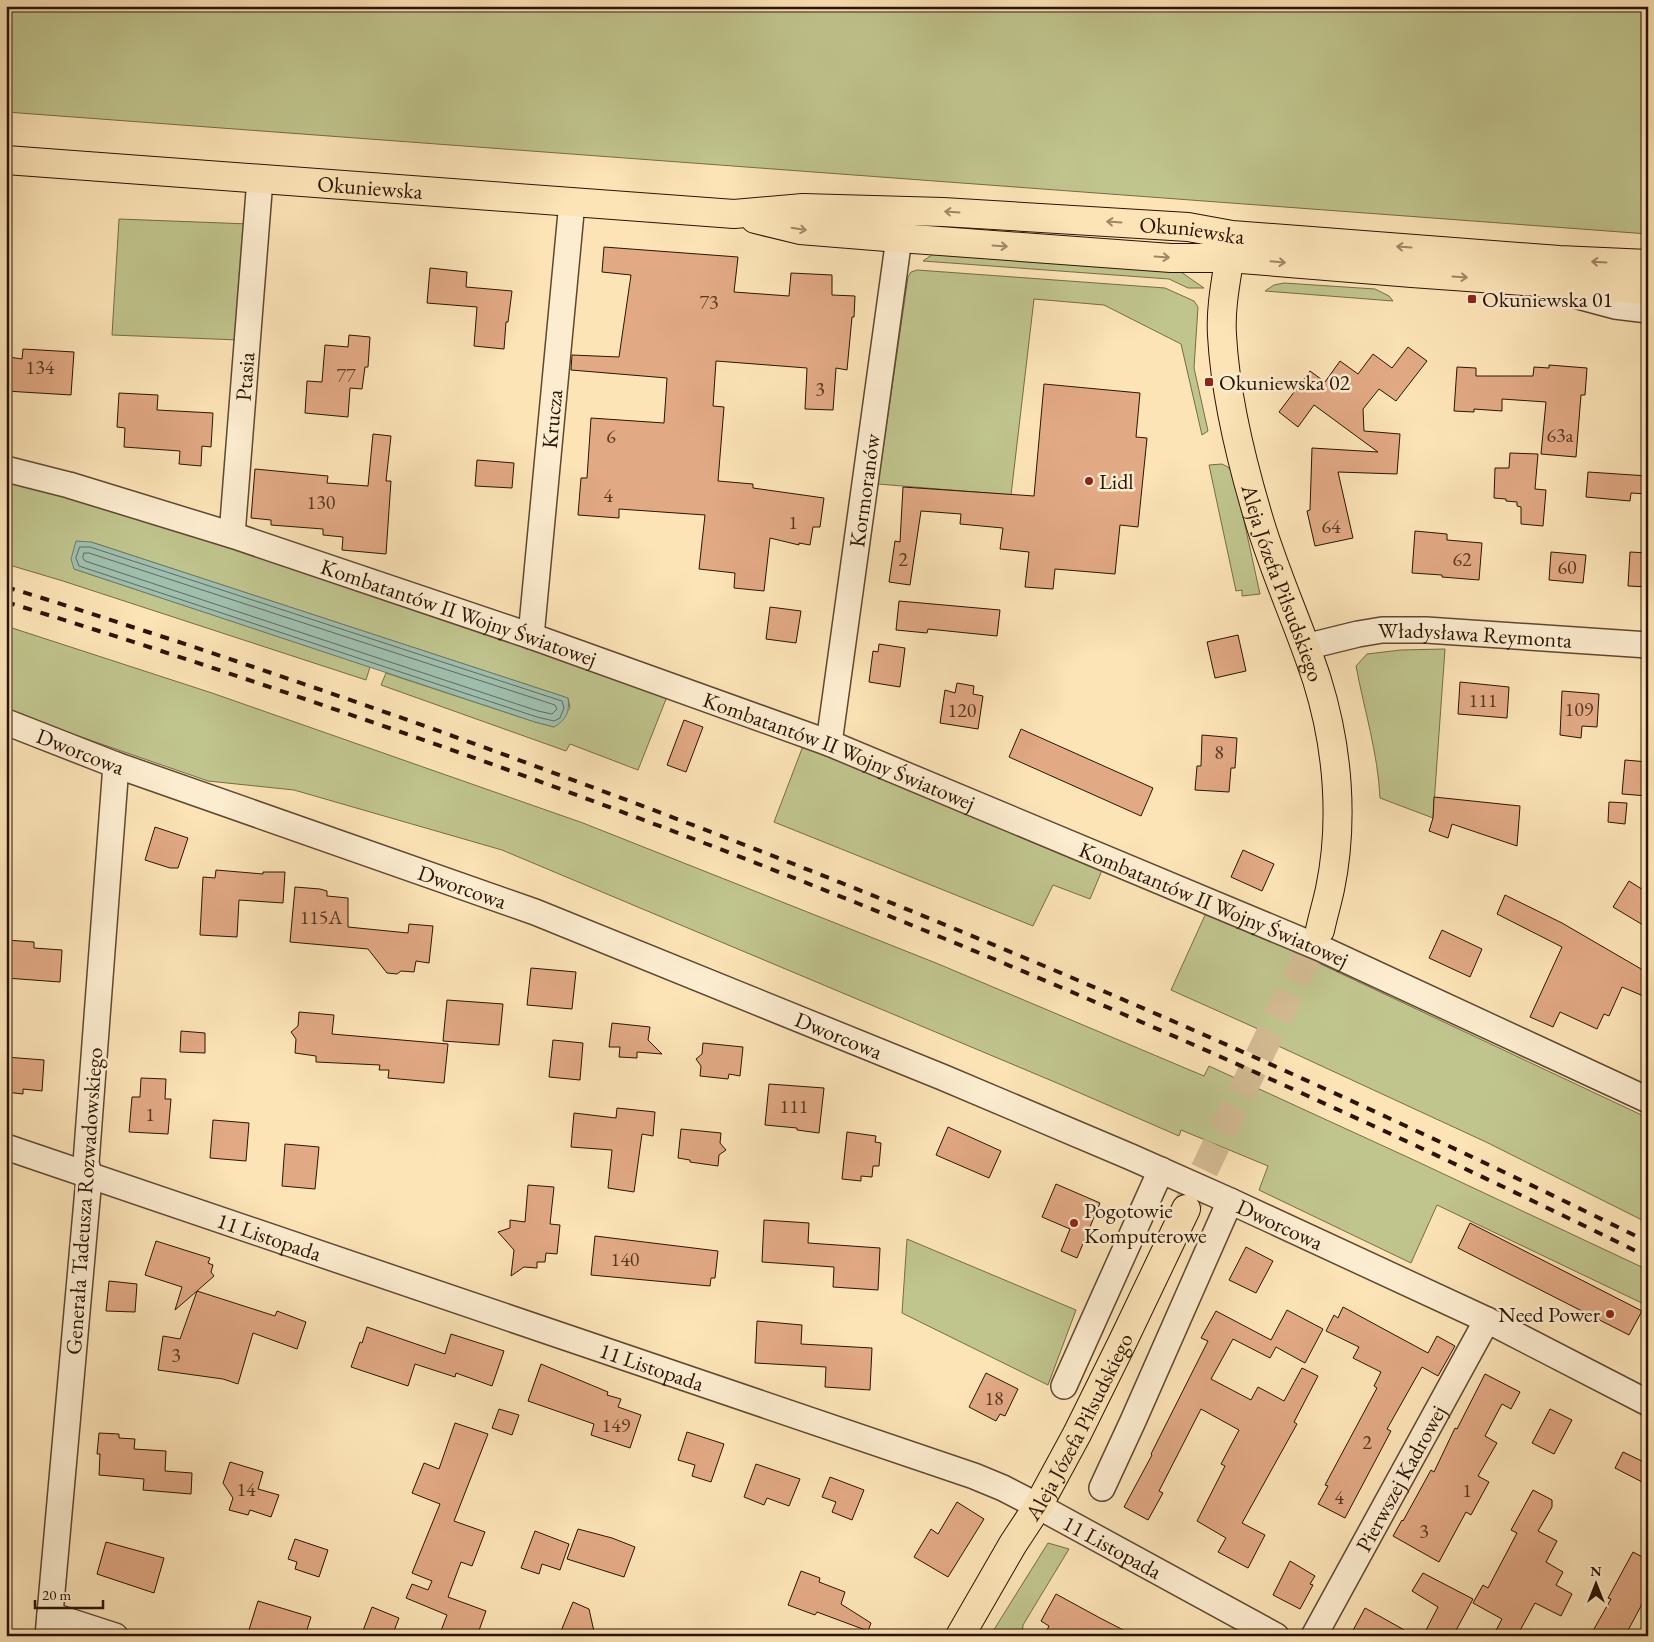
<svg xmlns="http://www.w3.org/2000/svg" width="1654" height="1642" font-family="'EB Garamond',serif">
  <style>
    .green { fill: #c0c48d; stroke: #766c46 }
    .water { fill: #9fbfaf; stroke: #717b69 }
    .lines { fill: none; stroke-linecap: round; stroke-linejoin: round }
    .shore { stroke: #656a58; stroke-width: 1 }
    .building { fill: #e1a984; stroke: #2b1400 }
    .major-tunnel { stroke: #d2ba92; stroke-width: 28; stroke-dasharray: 28 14; stroke-linecap: butt }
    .minor-casing { stroke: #5f482e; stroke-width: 28 }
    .major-casing { stroke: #2b1400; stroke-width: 30 }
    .minor { stroke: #fdedd0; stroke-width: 25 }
    .major { stroke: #fce4b7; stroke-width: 28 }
    .rail { stroke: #2b1400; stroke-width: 4; stroke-dasharray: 9 9; stroke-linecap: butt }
    .oneway { stroke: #9e8665 }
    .poi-dot { fill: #8f2418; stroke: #fdedd0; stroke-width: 2 }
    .labels { text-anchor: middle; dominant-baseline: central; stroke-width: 5; stroke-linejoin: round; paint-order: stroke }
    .number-label { font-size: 20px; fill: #583921 }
    .street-label { font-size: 22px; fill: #2b1400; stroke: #fdedd0 }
    .poi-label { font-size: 22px; fill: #2b1400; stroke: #fdedd0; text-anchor: start }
  </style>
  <rect width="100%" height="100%" fill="#fce4b7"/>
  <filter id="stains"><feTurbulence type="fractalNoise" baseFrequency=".004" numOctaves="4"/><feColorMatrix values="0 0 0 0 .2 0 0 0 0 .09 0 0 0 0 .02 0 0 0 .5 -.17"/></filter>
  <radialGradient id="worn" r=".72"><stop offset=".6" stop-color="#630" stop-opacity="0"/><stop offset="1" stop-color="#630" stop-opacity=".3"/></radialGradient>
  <!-- green -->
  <g class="green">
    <polygon points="6,6 1648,6 1648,234 6,112"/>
    <polygon points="119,219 249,224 239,340 112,335"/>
    <polygon points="933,254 1176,270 1181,272 1204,288 1188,288 1169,279 923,261"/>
    <polygon points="917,270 1165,288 1194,301 1198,307 1194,368 1208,431 1202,435 1181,344 1104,305 1034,299 1011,495 878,484 908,277 911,272"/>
    <polygon points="1284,283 1375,289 1389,296 1393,301 1265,291 1274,285"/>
    <polygon points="1222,464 1228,467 1234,475 1260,594 1242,596 1242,590 1236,591 1209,465"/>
    <polygon points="6,477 406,601 668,694 638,770 570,744 566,751 381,685 386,673 535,722 554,727 570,708 568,698 91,542 74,569 370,667 366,680 63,581 6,564"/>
    <polygon points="6,626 212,693 583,823 936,963 1204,1076 1209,1066 1416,1161 1648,1270 1648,1306 1437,1205 1411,1263 1259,1190 1268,1166 1181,1130 1179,1136 1057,1083 502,850 294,790 208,781 6,711"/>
    <path d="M1445 649 1433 818 1380 798C1378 753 1364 709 1356 666L1367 654 1401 650Z"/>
    <polygon points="803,746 1103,868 1090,899 1053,885 1033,926 774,822"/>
    <polygon points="1206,913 1242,927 1648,1118 1648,1223 1486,1142 1274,1044 1276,1037 1171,990"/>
    <polygon points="907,1239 1076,1310 1048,1385 902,1313"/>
    <polygon points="1048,1543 1069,1549 1023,1625 1022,1636 990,1636"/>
  </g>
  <!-- water -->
  <path class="water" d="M76 541 91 542 568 698C570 712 566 720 554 727L535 722 74 569 71 559Z"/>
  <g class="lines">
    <!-- shore -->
    <g class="shore">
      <polygon points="80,547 90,547 562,701 564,708 560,718 554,721 537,717 79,566 76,558"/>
      <polygon points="84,553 89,553 555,705 557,709 552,714 538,711 85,561 83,558"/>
    </g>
  </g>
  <!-- building -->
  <g class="building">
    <polygon points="604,247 738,257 734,292 789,296 791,273 832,275 832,295 855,296 854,317 852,317 847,370 836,368 833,410 805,409 807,368 716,361 713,406 724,407 718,481 753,484 753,488 824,498 820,527 813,527 810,545 799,543 799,545 770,538 764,591 734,588 735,573 699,569 705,515 619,509 619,518 578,515 581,478 587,478 591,418 664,423 667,378 571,370 572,355 619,357 631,275 602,272"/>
    <polygon points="430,268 467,272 466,287 512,291 508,322 506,322 504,349 474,346 477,307 427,303"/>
    <polygon points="349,335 370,337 368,367 365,367 362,389 350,388 348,417 305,413 307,381 322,382 325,345 348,347"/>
    <polygon points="1408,347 1427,361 1396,401 1379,389 1363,409 1364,431 1400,434 1397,474 1338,472 1353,538 1315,546 1307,511 1310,510 1312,448 1378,452 1314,405 1298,427 1279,412 1310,371 1325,382 1340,361 1358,374 1373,354 1392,368"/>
    <polygon points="23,349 74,352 71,395 6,391 9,357 22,359"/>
    <polygon points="1549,365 1587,368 1585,395 1581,395 1576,457 1541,454 1546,402 1502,399 1502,411 1474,409 1474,412 1454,411 1457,367 1476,368 1476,376 1533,376 1534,367 1549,368"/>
    <polygon points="1044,384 1140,393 1136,437 1147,438 1138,527 1120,525 1115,574 1055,569 1053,589 1025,587 1029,552 1000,549 1003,528 960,524 961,514 921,511 910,585 889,582 895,541 900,542 903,487 1034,496"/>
    <polygon points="119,393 158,395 157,410 213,413 211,447 202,446 201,466 179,464 180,451 124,447 125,428 117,427"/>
    <polygon points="373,434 391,436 386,481 391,481 386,554 342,550 343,537 323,535 323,529 271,525 271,520 251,518 255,469 328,476 327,483 368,486"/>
    <polygon points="1510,453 1538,454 1535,489 1546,490 1543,526 1521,524 1521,507 1517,506 1517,502 1506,501 1506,499 1494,498 1495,468 1509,468"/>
    <polygon points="477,460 514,463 512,488 475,486"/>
    <polygon points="1588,472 1648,476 1648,494 1631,493 1630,501 1586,497"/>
    <polygon points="1415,531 1447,534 1447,540 1482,543 1479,580 1442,577 1442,575 1412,573"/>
    <polygon points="1551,552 1586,555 1583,583 1549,580"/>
    <polygon points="1630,552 1648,553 1648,587 1628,586"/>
    <polygon points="899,601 1000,610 997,636 928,629 927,633 896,630"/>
    <polygon points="770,607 801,611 796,643 766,639"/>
    <polygon points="1238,635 1246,671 1215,678 1207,642"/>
    <polygon points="879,644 905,648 900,687 869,682 873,651 878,652"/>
    <polygon points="1460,682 1509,687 1507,718 1458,714"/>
    <polygon points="957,683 974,686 973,694 983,696 978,729 940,723 945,690 955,693"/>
    <polygon points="1562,691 1599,694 1597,727 1582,726 1581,738 1560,735"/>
    <polygon points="684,720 703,727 686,772 667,765"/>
    <polygon points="1021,729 1153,788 1141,816 1009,757"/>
    <polygon points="1202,735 1237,738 1235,768 1231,768 1229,792 1195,790 1197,766 1201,766"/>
    <polygon points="1625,760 1648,762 1648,796 1622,794"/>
    <polygon points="1434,797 1520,806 1517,846 1452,824 1448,838 1429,831 1433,818"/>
    <polygon points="1609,802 1627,803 1625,824 1608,822"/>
    <polygon points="155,827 188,838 178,868 170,868 145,860"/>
    <polygon points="1243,850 1274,864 1262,891 1231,877"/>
    <polygon points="216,870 263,874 263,872 285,872 283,903 239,900 237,937 200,935 203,877 215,878"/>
    <polygon points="1629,881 1648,893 1648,928 1613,907"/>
    <polygon points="295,887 320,889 327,891 327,896 348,898 348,927 408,933 409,924 433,926 429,963 416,961 414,972 401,971 397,974 387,973 368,949 290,942"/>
    <polygon points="1505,895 1562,923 1648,973 1648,998 1622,987 1609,1016 1604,1014 1597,1029 1560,1012 1553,1027 1530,1017 1562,947 1497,914"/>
    <polygon points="1442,930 1482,949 1470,977 1429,958"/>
    <polygon points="6,940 34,942 34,948 62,950 60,982 6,978"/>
    <polygon points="531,968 576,972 572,1009 527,1005"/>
    <polygon points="447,1000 503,1004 499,1045 443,1041"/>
    <polygon points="299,1012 334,1015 332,1034 448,1044 444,1083 388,1078 389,1070 379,1070 380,1065 316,1062 316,1056 295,1053 296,1039 291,1032 298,1026"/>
    <polygon points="612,1023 650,1027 648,1040 662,1054 637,1052 637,1058 619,1057 620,1047 609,1047"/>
    <polygon points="181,1031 205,1033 205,1053 180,1052"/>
    <polygon points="553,1040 583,1043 580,1080 549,1077"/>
    <polygon points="703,1043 743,1047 740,1076 729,1074 728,1079 700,1076 701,1066 696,1059 702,1054"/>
    <polygon points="6,1057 44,1060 42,1091 23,1089 23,1094 6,1092"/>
    <polygon points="141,1078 166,1079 165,1099 171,1099 168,1134 129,1132 132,1097 140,1097"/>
    <polygon points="769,1084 824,1088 819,1133 797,1130 797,1128 765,1125"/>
    <polygon points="617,1108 655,1112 653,1136 642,1134 634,1192 608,1188 612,1150 571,1147 574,1113 616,1118"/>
    <polygon points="213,1120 249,1123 246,1161 210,1158"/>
    <polygon points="948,1127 1001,1151 989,1178 936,1155"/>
    <polygon points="681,1129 721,1133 720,1143 726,1150 719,1155 718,1166 690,1162 690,1160 678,1158"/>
    <polygon points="847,1132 876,1136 875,1142 881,1143 879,1166 873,1166 872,1177 861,1176 861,1181 842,1179"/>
    <polygon points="285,1144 319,1147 315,1189 282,1186"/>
    <polygon points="1056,1184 1100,1203 1077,1258 1061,1251 1070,1229 1042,1217"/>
    <polygon points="528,1185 554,1187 550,1224 560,1225 557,1254 546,1253 545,1262 537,1262 537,1268 524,1267 511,1276 514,1250 498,1232 510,1228 510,1220 525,1222"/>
    <polygon points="764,1220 809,1223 808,1243 880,1248 878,1290 833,1287 834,1267 762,1262"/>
    <polygon points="1470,1223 1642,1311 1629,1335 1458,1248"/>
    <polygon points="595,1236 718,1251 715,1278 711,1278 710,1286 591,1275"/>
    <polygon points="156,1241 210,1258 208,1263 213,1265 211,1272 214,1276 197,1291 275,1316 277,1311 306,1322 297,1349 253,1333 238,1384 223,1379 158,1370 163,1336 180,1339 197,1291 175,1310 182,1287 145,1275"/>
    <polygon points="1246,1247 1273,1261 1256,1293 1229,1280"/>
    <polygon points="109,1281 137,1284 135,1312 106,1311"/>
    <polygon points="1343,1307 1428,1353 1437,1336 1455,1346 1438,1376 1422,1367 1387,1429 1391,1431 1345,1518 1318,1504 1328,1486 1325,1485 1377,1388 1374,1386 1381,1372 1353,1358 1359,1347 1326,1331 1334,1315 1338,1318"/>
    <polygon points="1287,1310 1323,1329 1305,1363 1276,1347 1270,1358 1233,1339 1211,1379 1251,1400 1258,1387 1284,1401 1302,1368 1318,1376 1294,1422 1297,1424 1242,1523 1265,1535 1248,1568 1218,1552 1226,1538 1197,1521 1225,1466 1221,1464 1239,1430 1201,1409 1159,1491 1163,1493 1148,1520 1124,1507 1152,1455 1151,1454 1208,1341 1201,1338 1216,1311 1271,1340"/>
    <polygon points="757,1321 802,1325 801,1344 872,1348 870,1390 825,1387 826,1367 755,1363"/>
    <polygon points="367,1327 445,1354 451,1334 504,1351 492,1386 456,1373 455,1377 415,1364 408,1386 351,1367 360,1342 362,1343"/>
    <polygon points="541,1364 608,1392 607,1395 621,1399 618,1407 641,1415 630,1448 591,1435 594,1424 528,1401"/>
    <polygon points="986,1373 1018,1389 1005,1416 1000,1414 996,1421 969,1407"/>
    <polygon points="1485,1374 1520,1392 1511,1409 1502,1404 1485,1436 1497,1443 1478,1476 1489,1482 1471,1515 1466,1512 1439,1562 1393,1536 1402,1520 1403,1521 1431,1470 1434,1472 1455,1428 1457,1429"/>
    <polygon points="499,1409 519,1415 512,1435 492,1428"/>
    <polygon points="1550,1409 1572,1420 1554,1454 1532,1443"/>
    <polygon points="455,1423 488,1434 454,1521 485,1532 472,1566 461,1562 448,1597 486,1611 477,1636 439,1636 447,1615 406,1598 412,1584 428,1590 432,1581 412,1573 440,1504 412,1493 424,1463 439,1469"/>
    <polygon points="687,1432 724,1444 711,1482 692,1476 695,1465 678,1460"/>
    <polygon points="99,1433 119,1434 119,1438 135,1439 134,1449 166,1451 165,1471 192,1473 191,1494 143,1490 144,1479 99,1475 100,1454 97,1454"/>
    <polygon points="1623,1452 1648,1464 1648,1485 1615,1468"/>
    <polygon points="230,1462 263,1472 258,1489 279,1495 271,1517 250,1510 248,1515 229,1510 233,1498 223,1483"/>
    <polygon points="756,1464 800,1479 789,1506 767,1498 764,1505 744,1497"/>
    <polygon points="830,1477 864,1490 852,1520 832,1512 836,1502 822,1497"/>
    <polygon points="1533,1490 1552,1500 1552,1507 1538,1531 1557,1541 1546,1562 1563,1572 1556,1585 1572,1594 1561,1616 1535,1603 1517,1636 1493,1636 1502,1619 1473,1603 1483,1585 1488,1588 1517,1533 1511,1530"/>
    <polygon points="957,1502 984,1519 948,1577 914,1557 931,1529 938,1534"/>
    <polygon points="578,1529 612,1538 635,1547 624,1577 567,1559"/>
    <polygon points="535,1531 569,1544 560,1570 542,1564 539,1574 521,1568"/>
    <polygon points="295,1539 328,1550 319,1577 295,1569 297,1562 288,1559"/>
    <polygon points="106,1542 164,1558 154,1593 97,1574"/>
    <polygon points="1633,1552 1648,1560 1648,1593 1625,1636 1590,1636 1611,1599 1608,1598"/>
    <polygon points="1290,1561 1315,1576 1310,1584 1313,1585 1300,1609 1273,1595"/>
    <polygon points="801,1571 820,1578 819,1582 845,1592 841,1604 871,1623 868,1631 817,1612 815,1615 788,1605"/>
    <polygon points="1423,1573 1473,1599 1453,1636 1423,1636 1438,1607 1412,1591"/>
    <polygon points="1056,1594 1100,1618 1135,1636 1044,1636 1049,1626 1041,1621"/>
    <polygon points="258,1601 311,1617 305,1636 257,1636 248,1633"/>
    <polygon points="573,1602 589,1609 595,1636 559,1636"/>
    <polygon points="372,1607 399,1618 392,1636 361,1636"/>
    <polygon points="1365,1608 1415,1636 1350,1636"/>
  </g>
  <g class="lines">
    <!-- major-tunnel -->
    <polyline class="major-tunnel" points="1186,1208 1320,930"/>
    <defs>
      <g id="minor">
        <polyline points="1559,291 1615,306 1648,310"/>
        <path id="s1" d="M6 469 69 485 232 535 531 636 829 743 1320 948 1648 1100"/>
        <path id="s2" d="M232 535 260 179"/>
        <path id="s3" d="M531 636 572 202"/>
        <path id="s4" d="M1305 647 1358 634 1382 630H1426L1648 645"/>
        <path id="s5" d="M6 722 116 765 535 912 942 1077 1131 1157 1230 1201 1487 1320 1648 1403"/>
        <path id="s6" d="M829 743 899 238"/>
        <path id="s7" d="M6 1147 974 1476 1003 1488 1038 1506 1276 1636"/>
        <polyline points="1064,1386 1161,1170"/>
        <polyline points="1102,1488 1133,1421 1230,1201"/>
        <polyline points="50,1615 115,1636"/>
        <polyline points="48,1636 88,1189 89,1174 86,1163 116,765"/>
        <path id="s8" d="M1314 1636 1487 1320"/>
      </g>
      <g id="major">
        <path id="s9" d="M6 160 734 214 803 208 943 212 1188 227 1232 235 1559 260 1648 264"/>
        <polyline points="755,219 800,230 899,238 1171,258 1229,258 1412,273 1648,290"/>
        <path id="s10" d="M1232 241C1228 272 1220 304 1222 335 1225 391 1241 459 1257 513 1273 570 1299 624 1317 680 1338 747 1344 821 1330 889 1327 903 1323 916 1320 930"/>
        <path id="s11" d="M960 1636 1013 1544 1038 1506 1077 1434 1122 1343 1186 1209"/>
      </g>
    </defs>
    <!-- minor casing -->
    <use href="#minor" class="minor-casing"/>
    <!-- major casing -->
    <use href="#major" class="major-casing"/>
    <!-- minor -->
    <use href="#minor" class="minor"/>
    <!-- major -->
    <use href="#major" class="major"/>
    <!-- rail -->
    <g class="rail">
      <path d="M6 587C63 604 119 623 176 641 305 684 434 728 562 776 932 912 1294 1067 1648 1242"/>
      <path d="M6 602C114 635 221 670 328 707 779 860 1220 1046 1648 1257"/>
    </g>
  </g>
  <!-- one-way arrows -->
  <defs><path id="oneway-shaft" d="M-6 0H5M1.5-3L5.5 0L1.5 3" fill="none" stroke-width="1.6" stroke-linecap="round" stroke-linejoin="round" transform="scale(1.25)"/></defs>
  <g class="oneway">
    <use href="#oneway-shaft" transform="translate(952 212) rotate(-176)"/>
    <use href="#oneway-shaft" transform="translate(1114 222) rotate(-176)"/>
    <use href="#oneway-shaft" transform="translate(799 229) rotate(10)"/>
    <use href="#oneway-shaft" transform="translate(1000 246) rotate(4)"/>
    <use href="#oneway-shaft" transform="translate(1404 247) rotate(-176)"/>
    <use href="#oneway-shaft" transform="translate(1162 257) rotate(4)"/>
    <use href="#oneway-shaft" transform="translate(1278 262) rotate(5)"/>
    <use href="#oneway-shaft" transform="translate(1599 262) rotate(-177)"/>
    <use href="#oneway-shaft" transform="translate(1460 277) rotate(4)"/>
  </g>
  <!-- markers -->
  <g class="poi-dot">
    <rect x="1467" y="294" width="10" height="10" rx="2.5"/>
    <rect x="1204" y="377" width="10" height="10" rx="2.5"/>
    <circle cx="1089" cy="481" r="5"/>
    <circle cx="1074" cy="1223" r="5"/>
    <circle cx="1610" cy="1314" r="5"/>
  </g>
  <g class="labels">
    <!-- number labels -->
    <g class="number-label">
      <text x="709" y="302">73</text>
      <text x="40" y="367">134</text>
      <text x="346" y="375">77</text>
      <text x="820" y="389">3</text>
      <text x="1560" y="435">63a</text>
      <text x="611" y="436">6</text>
      <text x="608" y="495">4</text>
      <text x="321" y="502">130</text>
      <text x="793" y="522">1</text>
      <text x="1331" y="526">64</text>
      <text x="903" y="559">2</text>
      <text x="1462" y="559">62</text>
      <text x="1567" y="567">60</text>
      <text x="1483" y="700">111</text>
      <text x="1579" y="709">109</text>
      <text x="962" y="710">120</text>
      <text x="1219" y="752">8</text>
      <text x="321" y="917">115A</text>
      <text x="794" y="1106">111</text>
      <text x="150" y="1114">1</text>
      <text x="625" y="1259">140</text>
      <text x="176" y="1355">3</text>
      <text x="994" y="1398">18</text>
      <text x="616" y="1425">149</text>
      <text x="1367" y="1442">2</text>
      <text x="246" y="1489">14</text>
      <text x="1467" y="1490">1</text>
      <text x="1339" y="1497">4</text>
      <text x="1424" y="1531">3</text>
    </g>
    <!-- street labels -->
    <g class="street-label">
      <text stroke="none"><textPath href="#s9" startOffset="365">Okuniewska</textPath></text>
      <text stroke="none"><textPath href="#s9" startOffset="1189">Okuniewska</textPath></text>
      <text stroke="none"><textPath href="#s2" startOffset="159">Ptasia</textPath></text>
      <text stroke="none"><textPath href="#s3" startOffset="218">Krucza</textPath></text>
      <text stroke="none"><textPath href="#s6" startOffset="255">Kormoranów</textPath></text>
      <text stroke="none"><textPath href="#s10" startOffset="351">Aleja Józefa Piłsudskiego</textPath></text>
      <text stroke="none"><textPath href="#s1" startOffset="475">Kombatantów II Wojny Światowej</textPath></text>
      <text stroke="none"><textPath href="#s4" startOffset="172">Władysława Reymonta</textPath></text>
      <text stroke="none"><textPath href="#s5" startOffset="80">Dworcowa</textPath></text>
      <text stroke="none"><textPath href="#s1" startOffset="880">Kombatantów II Wojny Światowej</textPath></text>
      <text stroke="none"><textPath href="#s5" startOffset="485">Dworcowa</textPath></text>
      <text stroke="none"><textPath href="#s1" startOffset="1285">Kombatantów II Wojny Światowej</textPath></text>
      <text stroke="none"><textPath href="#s5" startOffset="890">Dworcowa</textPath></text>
      <text transform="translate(84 1201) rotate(-86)">Generała Tadeusza Rozwadowskiego</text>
      <text stroke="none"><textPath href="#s5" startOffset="1370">Dworcowa</textPath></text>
      <text stroke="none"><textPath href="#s7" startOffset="278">11 Listopada</textPath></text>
      <text stroke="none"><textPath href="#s7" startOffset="682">11 Listopada</textPath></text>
      <text stroke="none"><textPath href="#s11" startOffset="241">Aleja Józefa Piłsudskiego</textPath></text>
      <text stroke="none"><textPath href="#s8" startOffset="180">Pierwszej Kadrowej</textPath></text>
      <text stroke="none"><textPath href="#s7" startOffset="1178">11 Listopada</textPath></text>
    </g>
    <!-- poi labels -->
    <g class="poi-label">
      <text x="1482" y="299">Okuniewska 01</text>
      <text x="1219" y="382">Okuniewska 02</text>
      <text x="1099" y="481">Lidl</text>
      <text x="1084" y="1210">Pogotowie<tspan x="1084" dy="25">Komputerowe</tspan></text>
      <text x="1600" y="1314" text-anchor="end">Need Power</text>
    </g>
  </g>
  <!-- margin -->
  <rect width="1654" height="1642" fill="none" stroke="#fce4b7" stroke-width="25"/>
  <rect x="8" y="8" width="1639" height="1627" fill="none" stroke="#2b1400" stroke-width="2.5"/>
  <rect x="12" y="12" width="1629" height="1617" fill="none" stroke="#2b1400"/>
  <!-- north arrow -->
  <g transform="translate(1596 1584)" stroke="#fdedd0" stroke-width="4" paint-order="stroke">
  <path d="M0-4L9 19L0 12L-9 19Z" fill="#2b1400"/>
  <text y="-8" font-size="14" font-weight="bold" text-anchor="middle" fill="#2b1400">N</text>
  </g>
  <!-- scale -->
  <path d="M35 1600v8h68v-8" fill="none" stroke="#2b1400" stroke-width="2.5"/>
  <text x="42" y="1600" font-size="15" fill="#2b1400" stroke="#fdedd0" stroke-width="4" paint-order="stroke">20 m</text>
  <rect width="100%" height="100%" filter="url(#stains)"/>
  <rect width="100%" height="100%" fill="url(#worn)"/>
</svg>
